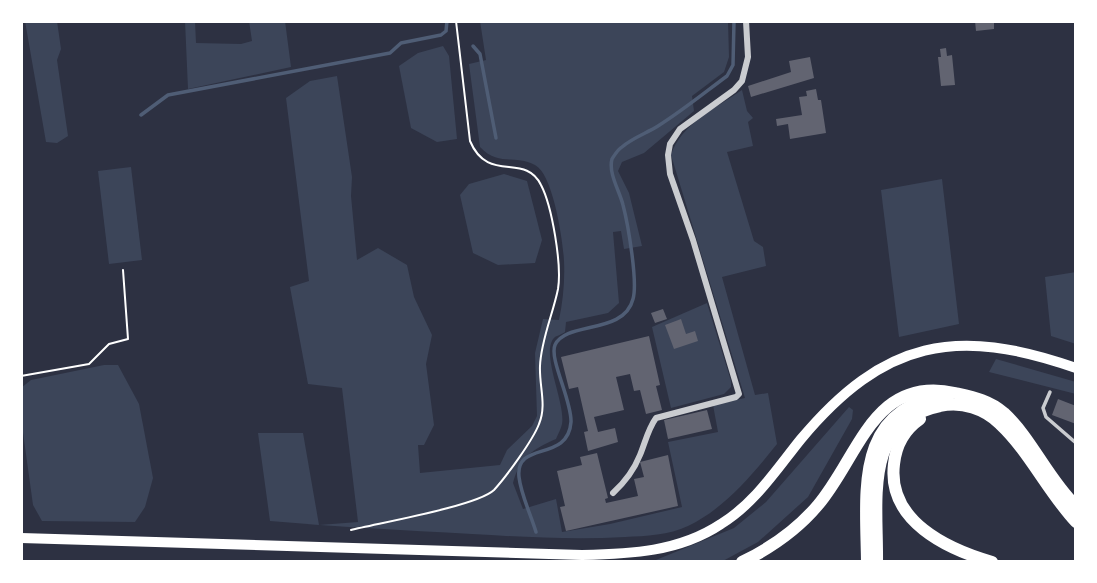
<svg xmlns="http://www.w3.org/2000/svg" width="1097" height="583" font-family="'Golos Text',sans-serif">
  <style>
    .green { fill: #3c4559 }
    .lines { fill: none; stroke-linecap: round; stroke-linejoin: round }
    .stream { stroke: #4f5d75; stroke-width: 3.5 }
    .building { fill: #626471 }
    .path { stroke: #fff; stroke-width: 2 }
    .service { stroke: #caccd0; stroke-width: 3.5 }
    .minor { stroke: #caccd0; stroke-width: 6 }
    .primary { stroke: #fff; stroke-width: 10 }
    .motorway { stroke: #fff; stroke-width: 12 }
  </style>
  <rect width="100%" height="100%" fill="#2d3142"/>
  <!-- green -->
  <g class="green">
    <polygon points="25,21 57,21 61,49 57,60 68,136 57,143 46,142"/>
    <polygon points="185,21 195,21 196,43 241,44 252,41 249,21 285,21 291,67 188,89"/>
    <path d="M480 21H728L729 57 724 72 692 96 694 111 644 153 622 162 618 171 629 193 642 246 624 249 621 231 613 232 619 303 608 313 566 322 565 332C564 333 555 337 555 337 539 351 566 403 562 424 561 429 558 434 556 439 533 449 520 457 513 483L523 509 556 499 562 532 610 524 682 507 668 442 718 432 713 405 745 398 671 155C681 124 716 108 742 90L747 111 753 118 748 122 753 146 727 152 754 241 763 247 766 266 722 277 755 395 768 393 777 444C753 474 724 509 688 526 669 535 646 536 625 537 574 540 523 537 472 534 404 530 337 527 270 521L258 433H303L319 525 358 522 342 388 308 384 290 287 309 281 286 98 310 81 337 76 352 177 351 196 357 260 378 248 407 265 414 297 432 335 426 364 434 425 424 445H418L420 473 500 465 507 450 532 426 537 416 535 353 543 319 559 320C563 301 565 280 564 261 563 240 553 174 535 165 514 154 499 167 480 147L469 64 486 60Z"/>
    <polygon points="443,46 449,56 457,139 437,142 411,128 399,66 418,53"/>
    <polygon points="131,167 142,260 109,264 98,171"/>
    <polygon points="504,174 527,181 542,240 535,263 498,265 473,253 460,195 469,184"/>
    <polygon points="942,179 959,324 899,337 881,190"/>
    <polygon points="1076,272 1076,344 1051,336 1045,277"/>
    <polygon points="707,303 731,381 731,387 724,394 671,408 652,327"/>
    <polygon points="996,359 1076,382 1076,394 989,372"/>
    <polygon points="104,365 118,365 139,404 153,478 145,507 135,522 42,521 33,505 21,418 21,388 31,380"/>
    <polygon points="849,407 853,410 852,419 808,497 758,542 721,562 651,562 734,528 766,502"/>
  </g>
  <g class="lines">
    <!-- stream -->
    <g class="stream">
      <polyline points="473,46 480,54 496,138"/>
      <polyline points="141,115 168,95 390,53 401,43 441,35 446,31 447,21"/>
      <path d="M536 532C531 515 521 495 519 477 515 440 568 463 571 422 572 401 549 359 555 345 566 321 624 335 633 299 638 282 628 224 623 205 620 192 608 173 612 159 614 156 618 149 622 147 632 138 647 133 658 126 682 111 704 93 727 76L733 65 734 21"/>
    </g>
  </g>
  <!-- building -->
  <g class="building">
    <polygon points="975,21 994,21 994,29 976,31"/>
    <polygon points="946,48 947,56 952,55 955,85 941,86 938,57 941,57 940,49"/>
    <polygon points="810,57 814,78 751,97 748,86 791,72 789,61"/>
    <polygon points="816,89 818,100 821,100 826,133 790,139 788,124 777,126 776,119 802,115 799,97 807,96 806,91"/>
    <polygon points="663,309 667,319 655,323 651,313"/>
    <polygon points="681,319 686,334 695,331 698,341 674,349 665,325"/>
    <polygon points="649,336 660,385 656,386 662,410 646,414 640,390 634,391 630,374 616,377 624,410 594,417 598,432 615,428 618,442 588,451 584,432 588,431 578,387 569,389 561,357"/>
    <polygon points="1058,399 1076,406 1076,424 1052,415"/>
    <polygon points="707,410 712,429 668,439 664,420"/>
    <polygon points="597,453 608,498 605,499 606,503 638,496 634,479 644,477 640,462 668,455 678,506 566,531 560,507 565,506 557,471 582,465 580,457"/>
  </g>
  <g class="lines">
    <!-- path -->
    <g class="path">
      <polyline points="21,376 89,364 109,344 128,339 123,270"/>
      <path d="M351 530C379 523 477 506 494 490 506 477 533 440 539 424 547 405 539 386 540 366 541 340 553 314 558 289 562 265 552 206 541 185 525 152 488 184 470 141L456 21"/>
    </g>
    <!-- service -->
    <polyline class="service" points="1050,392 1043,408 1046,417 1076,443"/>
    <!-- minor -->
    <path class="minor" d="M613 493C625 482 634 470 640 455 645 443 648 429 656 418L736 397 739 394 693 240 670 174 668 155 670 144 680 129 734 90 742 81 748 57 746 21"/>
    <!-- primary -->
    <path class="primary" d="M21 538 582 555C630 554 679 552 721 524 755 503 776 470 801 439 884 340 956 326 1076 368"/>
    <!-- motorway -->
    <g class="motorway">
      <path d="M920 419C904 430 896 445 894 464 887 521 947 549 992 562"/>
      <path d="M742 562C771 548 797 530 818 505 859 457 873 375 955 393 973 397 989 400 1004 413 1032 439 1048 479 1076 506"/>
      <path d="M867 562C866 488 854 407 950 394"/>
      <path d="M877 562C878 502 862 421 940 406 962 401 985 409 1000 424 1029 451 1048 492 1076 522"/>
    </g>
  </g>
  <!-- border -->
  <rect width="1097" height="583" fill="none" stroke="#ffffff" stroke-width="46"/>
</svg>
